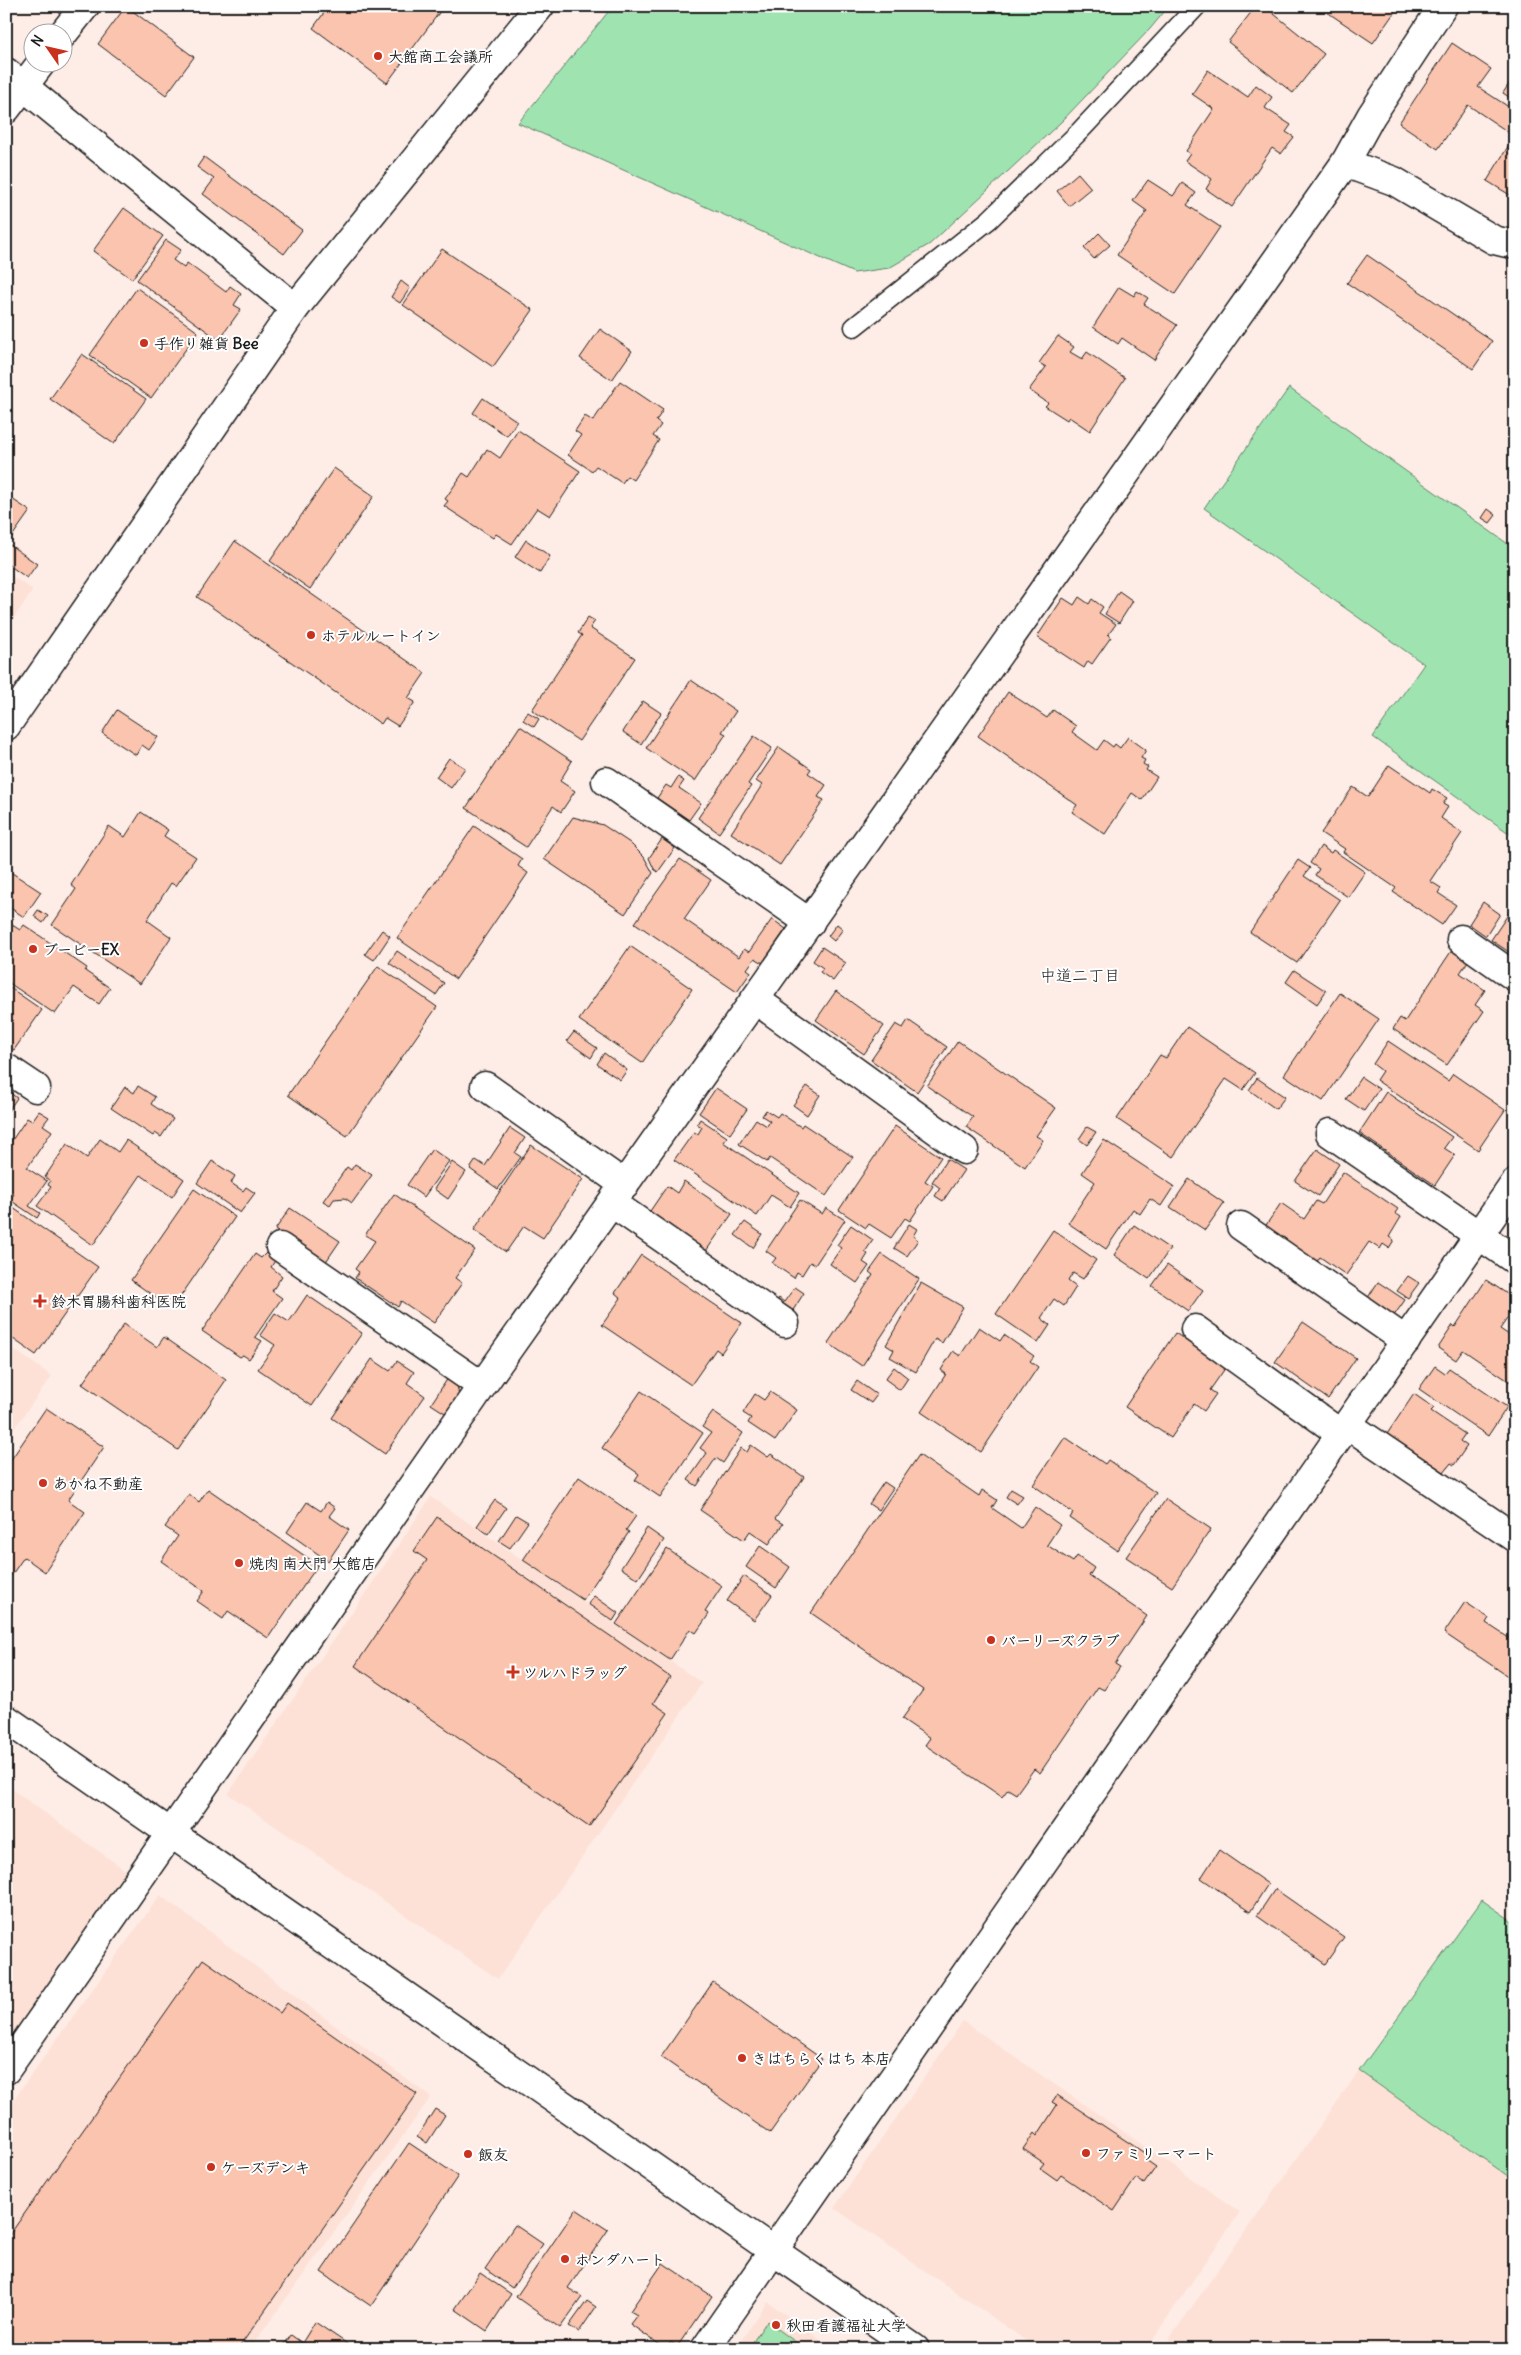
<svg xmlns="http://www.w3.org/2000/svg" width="1521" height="2355" font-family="Delius,'Klee One',sans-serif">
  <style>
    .built { fill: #fde1d6 }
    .green { fill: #9fe4b0; stroke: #5e8066 }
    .building { fill: #fbc4ae; stroke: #1c1c1c }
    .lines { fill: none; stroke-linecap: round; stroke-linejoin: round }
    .lane-casing { stroke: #1c1c1c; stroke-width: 21 }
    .street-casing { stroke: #1c1c1c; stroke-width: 31 }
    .secondary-casing { stroke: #1c1c1c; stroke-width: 31 }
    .lane { stroke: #fff; stroke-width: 18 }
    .street { stroke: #fff; stroke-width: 28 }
    .secondary { stroke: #fff; stroke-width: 28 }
    .poi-dot { fill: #c8321e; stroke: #fff; stroke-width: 2 }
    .labels { text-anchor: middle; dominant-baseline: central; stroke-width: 4; stroke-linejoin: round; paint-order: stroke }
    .poi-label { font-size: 15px; font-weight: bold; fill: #1c1c1c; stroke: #fff; text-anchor: start }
    .neighbourhood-label { font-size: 16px; fill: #1c1c1c; stroke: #fff }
  </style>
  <rect width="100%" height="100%" fill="#feede7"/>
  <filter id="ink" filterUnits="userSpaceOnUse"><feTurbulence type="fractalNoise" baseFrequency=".02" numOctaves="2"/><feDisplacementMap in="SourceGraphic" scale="10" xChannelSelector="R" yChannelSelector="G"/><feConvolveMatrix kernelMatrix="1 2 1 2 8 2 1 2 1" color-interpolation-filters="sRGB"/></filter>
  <g filter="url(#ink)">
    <!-- built -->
    <g class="built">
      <polygon points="6,572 33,590 6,630"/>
      <polygon points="6,1344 52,1376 6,1440"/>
      <polygon points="431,1497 702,1683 498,1979 228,1794"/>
      <polygon points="6,1785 128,1872 6,2047"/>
      <polygon points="160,1895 431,2097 250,2349 6,2349 6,2110"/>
      <polygon points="963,2021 1240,2212 1146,2349 1038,2349 834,2208"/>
      <polygon points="1359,2071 1515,2181 1515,2349 1162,2349"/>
      <polygon points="768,2302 833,2349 735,2349"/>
    </g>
    <!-- green -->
    <g class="green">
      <polygon points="613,6 1169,6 1150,29 1062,121 930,244 889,268 854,273 518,123"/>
      <polygon points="1289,388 1515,549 1513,836 1373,737 1424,664 1204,508"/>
      <polygon points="1482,1900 1515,1923 1515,2181 1359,2071"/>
      <polygon points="767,2321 805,2349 748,2349"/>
    </g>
    <!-- building -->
    <g class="building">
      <polygon points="126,6 194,57 166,95 98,44"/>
      <polygon points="329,6 444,6 387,83 313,28"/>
      <polygon points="1256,6 1264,6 1324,54 1293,93 1228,42"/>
      <polygon points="1318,6 1390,6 1396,10 1373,43"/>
      <polygon points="1452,43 1491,69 1478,87 1515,111 1515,128 1511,134 1468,105 1438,149 1399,123"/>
      <polygon points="1208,70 1248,97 1256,85 1272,97 1265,108 1291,125 1286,132 1294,137 1281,154 1272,148 1232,207 1206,189 1212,179 1185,161 1190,154 1186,151 1214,109 1192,94"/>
      <polygon points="1511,81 1515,85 1515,101 1503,93"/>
      <polygon points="1515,135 1515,198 1487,181"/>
      <polygon points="204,157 302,230 284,254 203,194 214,179 197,167"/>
      <polygon points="1078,173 1091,188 1069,206 1057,191"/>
      <polygon points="1148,180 1173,196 1182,183 1196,193 1187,205 1220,227 1175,294 1117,255 1147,211 1133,201"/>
      <polygon points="124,208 163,236 132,279 93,251"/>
      <polygon points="1099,233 1110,245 1094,259 1084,248"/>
      <polygon points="166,240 181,250 173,260 184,268 187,263 226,292 230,286 241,294 234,305 241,309 219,340 137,280"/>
      <polygon points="442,249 533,310 493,367 403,305"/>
      <polygon points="1367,255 1492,341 1473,369 1347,283"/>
      <polygon points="401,281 410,288 400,303 391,297"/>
      <polygon points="1119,287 1134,296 1137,291 1148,298 1144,304 1177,325 1154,360 1122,338 1118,344 1093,327"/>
      <polygon points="137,288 198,332 151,398 90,355"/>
      <polygon points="600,329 632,351 612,380 580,358"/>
      <polygon points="1058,336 1074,347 1070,352 1082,359 1087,352 1125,378 1090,431 1069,417 1067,420 1045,406 1048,403 1029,390 1046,367 1039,363"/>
      <polygon points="82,354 146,399 114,444 50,399"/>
      <polygon points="620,381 663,410 656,421 661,425 653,436 659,440 633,480 627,476 622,483 596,466 592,471 568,455 581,435 575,431 585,416 593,421"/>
      <polygon points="483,398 517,421 507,436 473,413"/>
      <polygon points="518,430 580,471 550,516 537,508 512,544 496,534 493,538 444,506 448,501 445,499 463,473 469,477 487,449 500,458"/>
      <polygon points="334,468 374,496 310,589 270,561"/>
      <polygon points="6,495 30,511 6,545"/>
      <polygon points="1488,509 1496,515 1490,523 1482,518"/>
      <polygon points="526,540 550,556 540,573 515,557"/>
      <polygon points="235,541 425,673 408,698 415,702 398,726 385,718 381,724 197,597"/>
      <polygon points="10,545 37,564 27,578 6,563 6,550"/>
      <polygon points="1119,591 1133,601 1119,623 1105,614"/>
      <polygon points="1079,597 1089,604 1092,599 1103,607 1099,613 1116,624 1108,635 1111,637 1092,664 1088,661 1084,668 1037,637 1063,598 1074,605"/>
      <polygon points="588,617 595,621 590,628 635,658 579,741 532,710 582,635 578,633"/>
      <polygon points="691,680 736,711 722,732 726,734 695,781 646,748"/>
      <polygon points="1008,692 1047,718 1053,710 1076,726 1072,732 1097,750 1104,740 1113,747 1115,744 1120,748 1128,737 1146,750 1141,758 1145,760 1143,764 1148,767 1146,770 1157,777 1142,800 1132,793 1105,834 1072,812 1077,805 978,736"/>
      <polygon points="643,701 661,713 641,744 623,732"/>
      <polygon points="117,710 158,737 149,750 142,745 136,755 102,733"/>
      <polygon points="528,712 539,719 534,727 523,720"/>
      <polygon points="520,726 572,761 560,781 575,791 561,812 553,806 526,847 466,808"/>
      <polygon points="754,736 772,748 748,784 751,786 719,833 698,818"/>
      <polygon points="779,747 811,769 808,773 826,785 818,797 824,800 780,865 731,833 762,785 756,781"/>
      <polygon points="449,758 465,768 451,788 436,777"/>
      <polygon points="1389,765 1430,793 1432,789 1447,798 1443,804 1448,807 1441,818 1462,833 1430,881 1441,888 1438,893 1456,905 1442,925 1393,892 1396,888 1343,852 1345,849 1321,833 1353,787 1368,797"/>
      <polygon points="678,777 684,781 679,788 701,803 689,820 657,798 666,785 671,788"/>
      <polygon points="141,812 168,830 164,836 196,857 176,886 171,883 147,920 171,937 140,984 52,925 76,889 71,885 109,826 125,837"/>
      <polygon points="573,817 603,825 630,843 644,857 653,873 625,914 544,859"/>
      <polygon points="474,826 522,859 518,866 528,873 456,979 397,938"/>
      <polygon points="662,839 675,848 658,872 654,869 649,858"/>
      <polygon points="1321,846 1331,853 1333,850 1365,872 1348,897 1315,875 1319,869 1310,863"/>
      <polygon points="680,859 711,880 684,919 739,957 744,949 749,952 772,919 786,929 763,963 755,958 747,969 751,972 737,992 635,923"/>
      <polygon points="1298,860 1310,868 1304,876 1340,900 1297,963 1250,932"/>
      <polygon points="6,869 41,892 24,917 6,905"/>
      <polygon points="1483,902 1500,914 1486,936 1469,924"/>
      <polygon points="1515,904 1515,956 1491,940"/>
      <polygon points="38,910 48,916 43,923 34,916"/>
      <polygon points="6,921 20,930 24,925 87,968 85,971 110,988 99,1004 74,987 55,1014 6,981"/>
      <polygon points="837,924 843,929 834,941 828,936"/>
      <polygon points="382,930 390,936 374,960 365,954"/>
      <polygon points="630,946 692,989 642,1063 579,1020"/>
      <polygon points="822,947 846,963 833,981 820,972 823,968 813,961"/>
      <polygon points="1452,950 1468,961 1460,973 1485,990 1475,1005 1484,1011 1447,1065 1393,1029 1400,1018 1405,1021"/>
      <polygon points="397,951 444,983 436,995 389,963"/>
      <polygon points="378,966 437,1007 347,1136 288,1095"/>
      <polygon points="1294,970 1326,991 1317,1004 1286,982"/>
      <polygon points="6,985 42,1010 14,1050 6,1045"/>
      <polygon points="836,991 884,1026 864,1054 816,1020"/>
      <polygon points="1340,993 1379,1019 1323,1101 1284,1075"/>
      <polygon points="908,1020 947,1047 917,1092 871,1060 896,1024 903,1028"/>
      <polygon points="1187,1027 1255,1073 1243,1090 1226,1079 1173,1157 1117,1119 1160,1055 1166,1058"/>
      <polygon points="574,1032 597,1048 591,1058 567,1041"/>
      <polygon points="958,1041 1056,1108 1036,1136 1043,1140 1025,1167 966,1127 973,1117 927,1086"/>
      <polygon points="1388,1041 1448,1081 1453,1074 1505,1110 1478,1150 1376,1080 1382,1071 1373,1064"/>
      <polygon points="604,1053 627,1070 620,1080 597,1064"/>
      <polygon points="1361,1077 1379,1089 1364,1111 1346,1099"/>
      <polygon points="1257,1078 1285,1097 1276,1109 1249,1090"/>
      <polygon points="138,1086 155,1097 151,1104 173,1119 161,1137 155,1133 153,1136 111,1108 125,1087 134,1093"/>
      <polygon points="807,1086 820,1095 807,1115 793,1105"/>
      <polygon points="716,1088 747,1109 730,1134 699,1113"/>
      <polygon points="6,1090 17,1098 6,1114"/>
      <polygon points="1386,1092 1452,1137 1444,1148 1455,1155 1435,1185 1359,1133"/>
      <polygon points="766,1110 777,1117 780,1113 801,1127 803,1124 853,1157 826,1196 770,1158 767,1162 739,1144 756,1119 767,1126 770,1121 762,1116"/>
      <polygon points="39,1111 49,1117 43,1125 52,1131 27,1168 47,1181 29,1206 40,1213 37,1218 10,1200 14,1194 6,1189 6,1149 27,1118 32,1121"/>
      <polygon points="700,1119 727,1137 723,1142 799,1193 790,1207 771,1195 757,1216 674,1160 694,1132 698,1134 702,1127 697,1124"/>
      <polygon points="895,1126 941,1157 925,1181 933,1186 910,1221 905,1218 891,1238 869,1224 866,1228 839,1210"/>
      <polygon points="1087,1127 1096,1132 1087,1145 1079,1139"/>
      <polygon points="510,1128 525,1138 515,1153 521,1157 498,1189 470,1169 476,1160 485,1166"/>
      <polygon points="100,1139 118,1152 126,1140 184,1179 172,1197 141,1175 93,1245 37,1206 51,1187 48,1185 50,1181 45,1177 67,1144 87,1158"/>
      <polygon points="1104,1140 1174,1186 1161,1206 1150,1199 1140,1214 1133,1209 1106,1249 1068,1223 1095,1182 1082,1173"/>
      <polygon points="531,1145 583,1179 543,1238 524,1226 506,1252 474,1230"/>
      <polygon points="432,1149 449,1161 424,1197 407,1185"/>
      <polygon points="1317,1149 1339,1164 1318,1196 1295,1181"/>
      <polygon points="947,1159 964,1170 943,1201 935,1196 940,1188 932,1182"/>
      <polygon points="212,1161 235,1176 231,1183 243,1191 246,1187 255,1193 240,1213 197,1183"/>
      <polygon points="452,1162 466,1172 448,1199 434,1189"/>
      <polygon points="355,1164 372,1175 352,1203 345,1198 334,1199 330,1205 323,1201 347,1167 351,1170"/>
      <polygon points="1343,1172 1398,1209 1395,1213 1401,1217 1389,1237 1394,1240 1389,1248 1383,1244 1380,1249 1369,1242 1346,1275 1320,1257 1316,1263 1264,1228 1281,1203 1304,1219 1316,1201 1322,1204"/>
      <polygon points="1189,1179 1224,1203 1205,1230 1170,1207"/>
      <polygon points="684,1181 732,1214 706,1251 700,1247 697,1251 646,1217 667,1186 677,1193"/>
      <polygon points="194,1189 235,1217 172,1309 131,1280"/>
      <polygon points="394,1194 475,1250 455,1278 462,1283 434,1323 401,1301 398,1307 355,1278 359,1272 355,1269 375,1241 365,1235"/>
      <polygon points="800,1200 822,1214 826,1208 845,1220 815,1265 810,1262 802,1275 797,1272 794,1278 772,1263 776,1258 766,1251"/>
      <polygon points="6,1203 98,1267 36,1355 6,1334"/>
      <polygon points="290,1208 340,1241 325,1263 275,1230"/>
      <polygon points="745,1222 762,1234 753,1248 735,1235"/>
      <polygon points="909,1224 917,1229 913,1236 918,1240 907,1256 894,1248"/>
      <polygon points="851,1225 873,1240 865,1252 868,1254 863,1262 869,1266 857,1283 830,1264 841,1248 837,1245"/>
      <polygon points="1134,1225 1170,1249 1149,1279 1114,1255"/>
      <polygon points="1053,1230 1096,1260 1083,1279 1073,1273 1068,1281 1076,1287 1064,1306 1054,1299 1041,1318 1050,1325 1038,1343 996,1314"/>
      <polygon points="266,1253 276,1259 271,1267 282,1276 272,1291 282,1298 255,1337 262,1341 249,1359 243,1355 240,1357 202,1331 255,1254 261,1258"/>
      <polygon points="882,1254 919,1279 862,1366 828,1343 873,1275 869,1272"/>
      <polygon points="641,1255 742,1323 721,1353 716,1349 691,1385 602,1325 621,1298 615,1293"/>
      <polygon points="1167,1265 1203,1290 1188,1311 1152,1286"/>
      <polygon points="1408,1276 1419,1283 1408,1298 1397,1291"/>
      <polygon points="1486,1280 1515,1299 1515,1307 1500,1329 1515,1339 1515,1375 1510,1382 1463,1350 1456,1360 1438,1348 1453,1325 1455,1327"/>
      <polygon points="1378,1282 1405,1300 1393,1317 1367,1299"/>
      <polygon points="921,1283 963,1307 942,1343 935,1339 916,1372 890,1357 894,1350 886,1345"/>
      <polygon points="795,1287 804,1293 790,1315 775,1304 779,1298 784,1302"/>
      <polygon points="307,1295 362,1333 312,1406 258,1369 275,1345 260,1335 275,1313 289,1322"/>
      <polygon points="1303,1322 1356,1358 1328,1399 1275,1362"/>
      <polygon points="124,1324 157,1347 164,1337 226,1380 178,1450 82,1384"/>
      <polygon points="979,1327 1000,1341 1004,1335 1034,1356 1030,1361 1038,1367 981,1452 921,1412 946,1374 941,1370 953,1351 960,1356"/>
      <polygon points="1175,1333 1226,1367 1210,1390 1216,1394 1204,1411 1194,1404 1171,1438 1125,1407"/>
      <polygon points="372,1359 390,1371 397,1361 414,1372 407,1383 425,1396 385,1454 332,1418"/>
      <polygon points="1435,1366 1445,1373 1449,1368 1507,1407 1488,1436 1419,1389"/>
      <polygon points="894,1367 908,1378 900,1390 885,1379"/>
      <polygon points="448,1378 457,1384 459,1397 448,1415 431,1404"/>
      <polygon points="857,1381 877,1395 871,1403 851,1390"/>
      <polygon points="1515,1385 1515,1400 1508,1395"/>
      <polygon points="641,1391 703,1433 660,1497 635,1480 639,1474 602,1448"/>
      <polygon points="770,1392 797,1410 775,1441 748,1423 751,1418 743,1413 755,1394 764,1400"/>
      <polygon points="1414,1394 1434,1408 1431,1411 1465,1434 1460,1441 1467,1446 1454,1465 1451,1463 1444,1472 1387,1434"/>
      <polygon points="46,1408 104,1447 68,1500 85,1512 45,1572 24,1557 6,1583 6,1467"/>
      <polygon points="713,1412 743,1433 723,1463 716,1458 697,1486 688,1480 707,1453 700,1448 711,1433 702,1427"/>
      <polygon points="1065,1437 1105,1464 1108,1460 1156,1493 1117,1550 1070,1518 1073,1513 1033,1485"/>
      <polygon points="751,1445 768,1457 771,1454 804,1477 775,1519 783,1524 769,1544 750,1531 744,1540 700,1510 741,1448 747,1452"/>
      <polygon points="919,1455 979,1496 982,1490 997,1500 992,1508 1021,1528 1035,1507 1060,1525 1047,1545 1073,1562 1077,1556 1094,1568 1089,1576 1147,1616 1115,1664 1120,1667 1104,1690 1098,1687 1040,1773 1034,1769 1016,1794 1008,1789 1002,1797 925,1745 930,1738 902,1719 923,1690 811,1613"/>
      <polygon points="579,1477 636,1516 626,1530 629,1532 583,1600 523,1560"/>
      <polygon points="884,1482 893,1488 878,1510 869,1504"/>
      <polygon points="208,1489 318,1565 268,1638 228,1611 223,1619 197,1601 204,1591 161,1561 178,1536 165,1527 189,1494 199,1502"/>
      <polygon points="1011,1489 1023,1496 1017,1504 1006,1497"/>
      <polygon points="1166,1499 1211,1529 1172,1587 1126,1557"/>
      <polygon points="495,1500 506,1508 488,1534 477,1526"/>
      <polygon points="307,1502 321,1511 327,1502 335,1508 329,1516 349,1530 328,1561 287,1532"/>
      <polygon points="516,1515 528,1522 510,1548 499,1541"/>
      <polygon points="437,1517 670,1677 653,1703 668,1713 589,1827 355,1666 427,1560 414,1551"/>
      <polygon points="647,1528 664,1540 638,1579 621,1568"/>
      <polygon points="760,1546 790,1567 776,1588 746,1567"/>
      <polygon points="667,1549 722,1586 705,1612 709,1614 696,1633 690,1629 670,1660 616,1624"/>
      <polygon points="744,1576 772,1595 754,1620 727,1601"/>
      <polygon points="594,1596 618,1613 613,1621 588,1604"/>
      <polygon points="1465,1602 1489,1618 1486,1623 1515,1642 1515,1681 1444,1633"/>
      <polygon points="1219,1850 1268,1884 1250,1912 1201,1878"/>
      <polygon points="1275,1889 1344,1937 1325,1964 1257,1916"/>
      <polygon points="203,1959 280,2013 287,2003 417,2094 238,2349 6,2349 6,2240"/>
      <polygon points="713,1982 822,2059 770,2133 661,2057"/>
      <polygon points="1057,2095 1149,2156 1146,2160 1156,2167 1144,2184 1136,2178 1114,2211 1061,2175 1057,2180 1040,2168 1044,2163 1023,2149 1034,2133 1037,2136 1057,2105 1052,2102"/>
      <polygon points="435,2109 445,2115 427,2143 417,2137"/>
      <polygon points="409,2143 458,2176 371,2306 321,2272"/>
      <polygon points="576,2209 608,2230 568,2288 582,2297 560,2328 516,2297"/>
      <polygon points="515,2225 543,2244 512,2288 485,2269"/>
      <polygon points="663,2263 712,2296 677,2347 671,2342 666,2349 630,2324 637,2315 630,2311"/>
      <polygon points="480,2273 511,2294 487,2331 455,2309"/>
      <polygon points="587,2301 596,2307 579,2332 569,2326"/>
      <polygon points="315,2322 355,2349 283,2347 291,2335 302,2343"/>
    </g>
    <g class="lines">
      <defs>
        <polyline id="lane" points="854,327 989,220 1080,131 1197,6"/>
        <g id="street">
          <polyline points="62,35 85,6"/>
          <polyline points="6,72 295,308"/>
          <polyline points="6,109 42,62"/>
          <polyline points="1345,163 1394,181 1494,240 1515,245"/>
          <polyline points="606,781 810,923"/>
          <polyline points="1461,939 1515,977"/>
          <polyline points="756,1000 964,1150"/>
          <polyline points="6,1068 36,1088"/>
          <polyline points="485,1086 625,1185"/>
          <polyline points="1330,1133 1515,1260"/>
          <polyline points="612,1203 785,1323"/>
          <polyline points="1241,1226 1406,1341"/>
          <polyline points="280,1247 482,1386"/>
          <polyline points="1195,1329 1341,1434"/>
          <polyline points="1348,1425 1515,1538"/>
          <polyline points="6,2070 482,1386 1345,163 1371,116 1443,6"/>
          <polyline points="705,2349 1515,1183"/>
        </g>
        <g id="secondary">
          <polyline points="6,726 295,308 540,6"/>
          <polyline points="6,1719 915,2349"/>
        </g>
      </defs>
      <!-- lane casing -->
      <use href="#lane" class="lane-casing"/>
      <!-- street casing -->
      <use href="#street" class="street-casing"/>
      <!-- secondary casing -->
      <use href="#secondary" class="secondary-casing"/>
      <!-- lane -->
      <use href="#lane" class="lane"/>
      <!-- street -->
      <use href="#street" class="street"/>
      <!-- secondary -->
      <use href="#secondary" class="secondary"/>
    </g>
  </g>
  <!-- markers -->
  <g class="poi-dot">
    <circle cx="378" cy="56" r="5"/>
    <circle cx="144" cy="343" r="5"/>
    <circle cx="311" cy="635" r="5"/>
    <circle cx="33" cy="949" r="5"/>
    <path d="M37.5 1293.5h5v5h5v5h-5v5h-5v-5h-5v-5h5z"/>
    <circle cx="43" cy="1483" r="5"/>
    <circle cx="239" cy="1563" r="5"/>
    <circle cx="991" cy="1640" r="5"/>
    <path d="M510.5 1664.5h5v5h5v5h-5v5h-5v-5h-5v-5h5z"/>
    <circle cx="742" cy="2058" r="5"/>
    <circle cx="1086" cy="2153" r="5"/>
    <circle cx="468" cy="2154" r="5"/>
    <circle cx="211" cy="2167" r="5"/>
    <circle cx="565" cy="2259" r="5"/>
    <circle cx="776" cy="2325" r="5"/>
  </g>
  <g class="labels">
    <!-- poi labels -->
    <g class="poi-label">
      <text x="388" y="56">大館商工会議所</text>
      <text x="154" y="343">手作り雑貨 Bee</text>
      <text x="321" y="635">ホテルルートイン</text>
      <text x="43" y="949">ブービーEX</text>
      <text x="51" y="1301">鈴木胃腸科歯科医院</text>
      <text x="53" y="1483">あかね不動産</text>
      <text x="249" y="1563">焼肉 南大門 大館店</text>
      <text x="1001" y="1640">バーリーズクラブ</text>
      <text x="523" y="1672">ツルハドラッグ</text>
      <text x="752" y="2058">きはちらくはち 本店</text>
      <text x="1096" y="2153">ファミリーマート</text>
      <text x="478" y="2154">飯友</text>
      <text x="221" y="2167">ケーズデンキ</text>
      <text x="575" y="2259">ホンダハート</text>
      <text x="786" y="2325">秋田看護福祉大学</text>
    </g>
    <!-- neighbourhood labels -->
    <g class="neighbourhood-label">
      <text x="1080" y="975">中道二丁目</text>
    </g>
  </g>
  <!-- margin -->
  <rect width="1521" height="2355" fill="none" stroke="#fff" stroke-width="25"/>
  <rect x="12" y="12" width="1496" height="2330" fill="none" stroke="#1c1c1c" stroke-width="2" filter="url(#ink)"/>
  <!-- north arrow -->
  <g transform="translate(48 48) rotate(304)"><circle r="24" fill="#ffffff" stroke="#a4a4a4"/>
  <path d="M0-4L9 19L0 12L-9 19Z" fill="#c8321e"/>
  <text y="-8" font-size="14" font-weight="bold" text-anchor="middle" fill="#1c1c1c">N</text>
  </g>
</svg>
